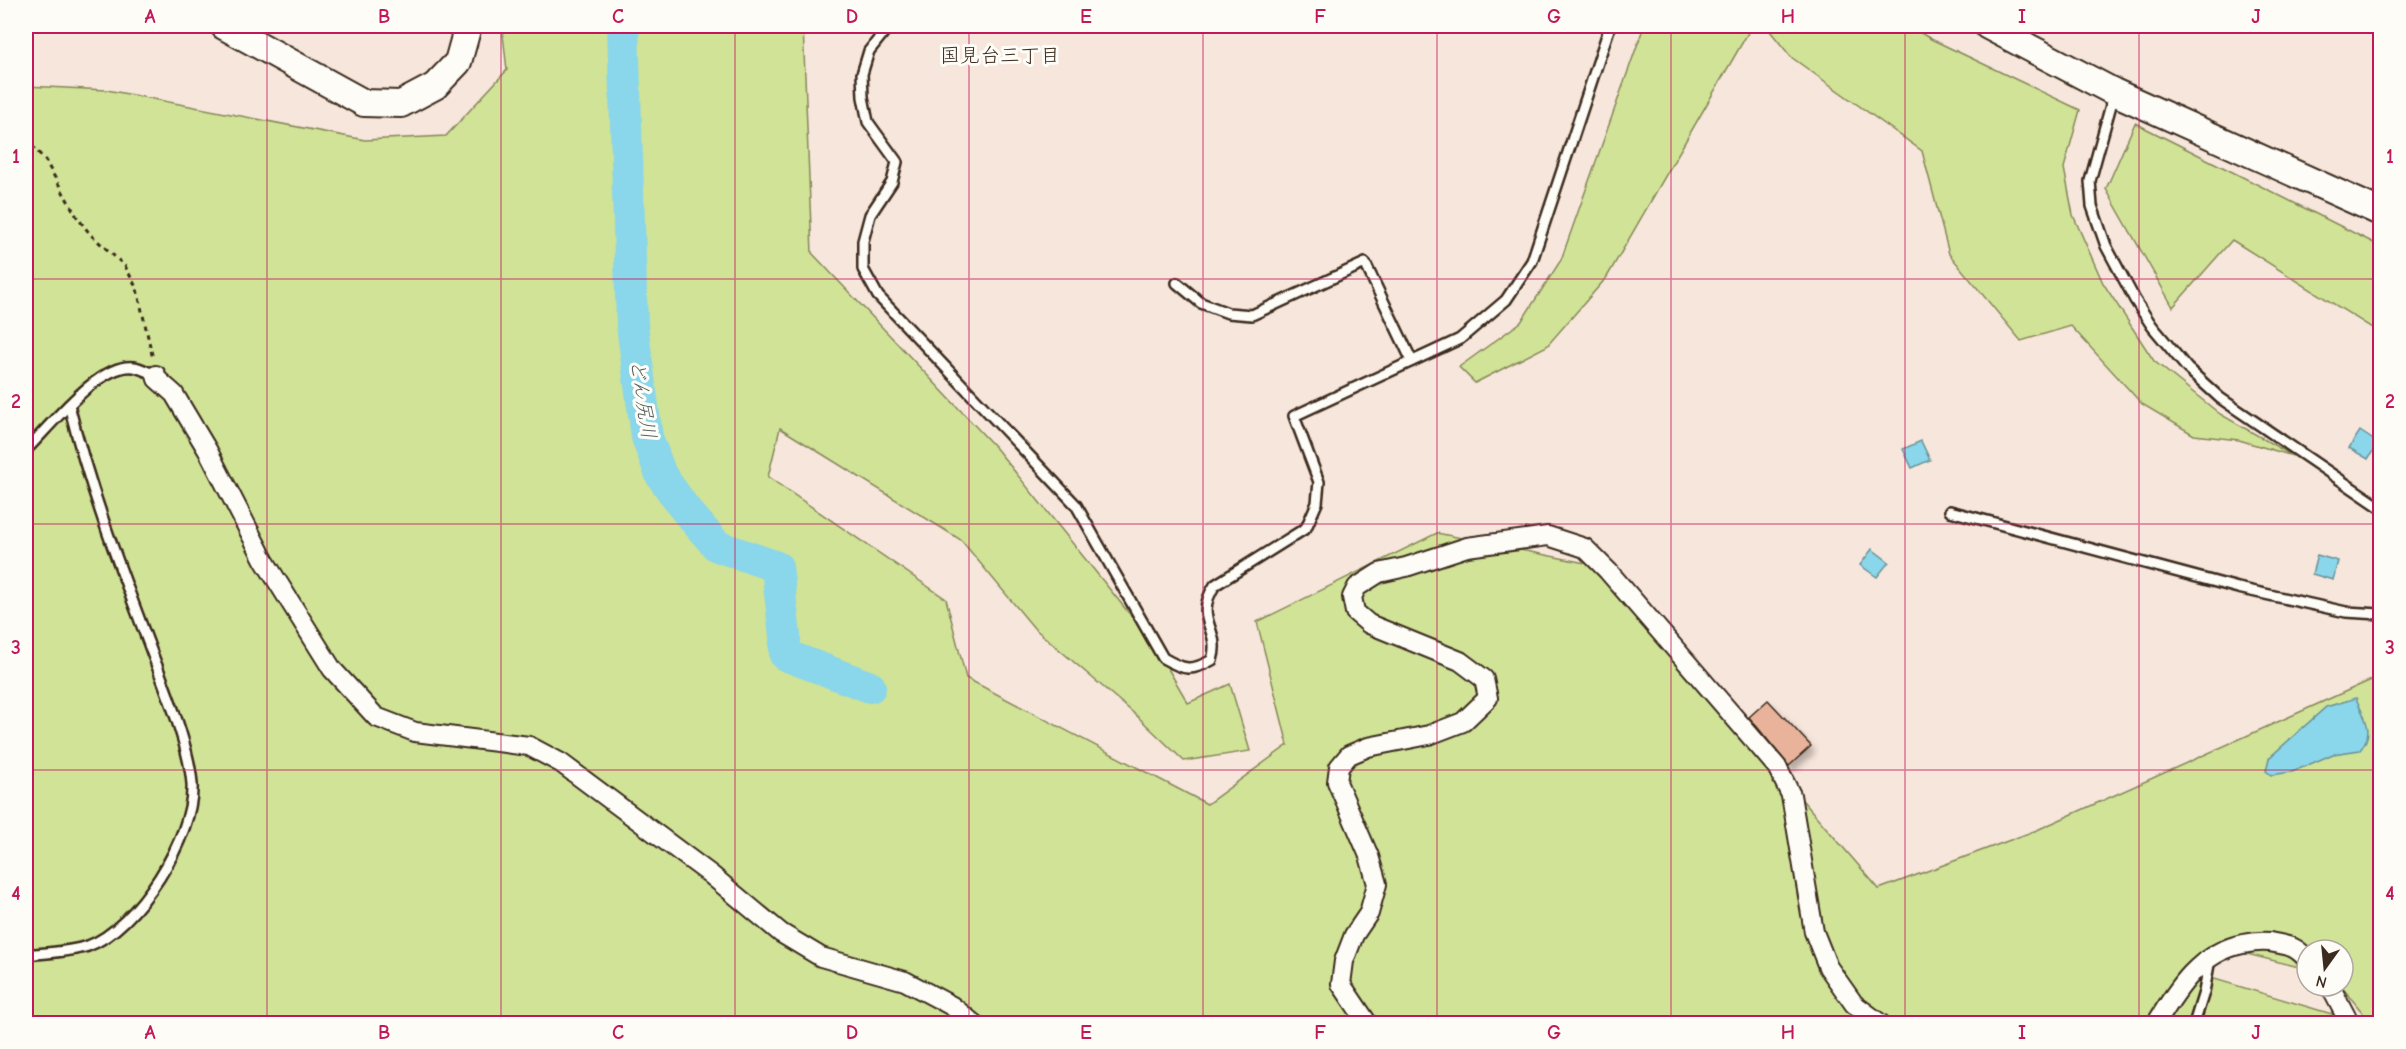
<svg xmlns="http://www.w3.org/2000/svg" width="2406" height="1049" font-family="'Comic Neue','Klee One',sans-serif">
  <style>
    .green { fill: #d0e397; stroke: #86865a; stroke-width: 1.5 }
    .water { fill: #8ad6ea; stroke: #6a9198; stroke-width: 1.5 }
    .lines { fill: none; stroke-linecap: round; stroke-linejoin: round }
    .river { stroke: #8ad6ea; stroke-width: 32 }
    .building { fill: #e8b39a; stroke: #3b2a1e; stroke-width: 1.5; filter: url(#shadow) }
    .lane-casing { stroke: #3b2a1e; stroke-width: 14 }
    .street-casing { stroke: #3b2a1e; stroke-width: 22 }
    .secondary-casing { stroke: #3b2a1e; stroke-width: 30 }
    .path { stroke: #3b2a1e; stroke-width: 3; stroke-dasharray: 4.5 4.5; stroke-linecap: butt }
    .lane { stroke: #fdfcf7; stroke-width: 9 }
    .street { stroke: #fdfcf7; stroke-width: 18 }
    .secondary { stroke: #fdfcf7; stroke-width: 26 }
    .grid { fill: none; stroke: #c2185b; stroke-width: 1.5; stroke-opacity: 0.55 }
    .labels { text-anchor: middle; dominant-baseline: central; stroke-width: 6; stroke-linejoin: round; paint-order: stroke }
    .neighbourhood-label { font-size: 20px; fill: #3b2a1e; stroke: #fdfcf7 }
    .water-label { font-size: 20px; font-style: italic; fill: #535e5b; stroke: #fdfcf7 }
    .neatline { fill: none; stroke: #c2185b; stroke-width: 2 }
    .grid-label { font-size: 20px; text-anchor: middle; font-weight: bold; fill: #c2185b }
  </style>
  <defs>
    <filter id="shadow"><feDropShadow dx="3.5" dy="6" stdDeviation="3" flood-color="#0004"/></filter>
  </defs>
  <rect width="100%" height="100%" fill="#f7e6db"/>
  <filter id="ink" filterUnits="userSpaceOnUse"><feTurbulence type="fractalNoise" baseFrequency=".0167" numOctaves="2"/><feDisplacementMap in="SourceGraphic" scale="12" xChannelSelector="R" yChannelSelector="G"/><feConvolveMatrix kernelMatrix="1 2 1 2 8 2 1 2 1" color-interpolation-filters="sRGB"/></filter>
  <g filter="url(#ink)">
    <!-- green -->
    <g class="green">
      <polygon points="502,26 803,26 812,253 995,447 1153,643 1188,703 1230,684 1250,751 1184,761 1137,716 1034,628 961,540 780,428 768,477 946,599 966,678 1207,804 1288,745 1257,622 1437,533 1600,566 1879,889 2037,830 2380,676 2380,1023 2371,1023 2341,986 2343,950 2307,950 2307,969 2219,947 2191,972 2362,1023 26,1024 26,86 107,90 365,140 446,136 507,70"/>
      <polygon points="1644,26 1752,26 1607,277 1547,346 1475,383 1459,367 1521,322 1561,260"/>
      <polygon points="1766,26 1909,26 1931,39 2080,110 2064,168 2073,215 2103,283 2154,361 2220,414 2293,456 2239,440 2194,435 2142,404 2071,326 2021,341 1949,254 1922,151 1791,57"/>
      <polygon points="2135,123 2380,246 2380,333 2232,240 2173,307 2106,189"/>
    </g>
    <!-- water -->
    <g class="water">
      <polygon points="2360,431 2378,443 2368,459 2349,448"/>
      <polygon points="1921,441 1930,460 1912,468 1903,449"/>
      <polygon points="1872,549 1889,562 1877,577 1860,565"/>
      <polygon points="2317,555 2338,561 2333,580 2312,574"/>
      <path d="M2356 698C2364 719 2376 730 2360 750L2333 754 2292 772 2271 775 2266 771 2269 758 2326 707Z"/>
    </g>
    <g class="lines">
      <!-- river -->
      <polyline class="river" points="623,26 632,325 647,437 661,475 685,509 717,546 777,567 785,636 785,655 870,687"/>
    </g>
    <!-- building -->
    <polygon class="building" points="1768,700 1811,746 1789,766 1749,717"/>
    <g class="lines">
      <defs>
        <g id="lane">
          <path d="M889 26 869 51 862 74 863 97 868 122 897 162 892 182 870 215 863 241V269L878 296 1076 505 1163 658C1184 670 1191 672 1212 660 1222 629 1192 620 1215 585L1306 528 1317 503 1319 482 1294 416 1460 339 1506 300 1532 261 1610 26"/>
          <polyline points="2114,94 2090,181 2092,206 2106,246 2135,300 2152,326 2187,368 2220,398 2380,507"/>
          <polyline points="1177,283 1201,303 1228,313 1252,315 1365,263 1412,361"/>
          <path d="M26 450C49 428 99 362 134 367 141 368 149 373 156 375"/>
          <polyline points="1950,511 2238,588 2346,612 2380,614"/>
          <path d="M26 955C45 953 69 952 88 946 137 928 195 836 192 784 189 743 162 681 148 642 118 563 89 486 69 405"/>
          <polyline points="2194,1024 2204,992 2210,959"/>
        </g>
        <g id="street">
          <polyline points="156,375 157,379 174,394 208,451 264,560 332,669 376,717 415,732 529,746 561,763 710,874 781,933 821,957 905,981 952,1006 974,1024"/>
          <polyline points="2330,986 2350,1024"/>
          <polyline points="1368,1024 1341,984 1344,961 1354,935 1369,913 1377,884 1369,856 1337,782 1339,767 1349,755 1368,747 1429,735 1463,722 1488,698 1484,679 1460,661 1369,624 1355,612 1352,597 1357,587 1379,573 1406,567 1467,547 1548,536 1585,548 1608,571 1777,767 1791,795 1814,932 1828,967 1854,1004 1881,1024"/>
          <path d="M2156 1024C2177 989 2200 952 2243 944 2252 942 2260 941 2270 942 2289 946 2294 945 2307 959"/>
        </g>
        <g id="secondary">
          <polyline points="224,26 364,103 401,104 435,86 458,62 468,26"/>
          <polyline points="1988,26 2114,92 2380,212"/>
        </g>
      </defs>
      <!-- lane casing -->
      <use href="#lane" class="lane-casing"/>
      <!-- street casing -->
      <use href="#street" class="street-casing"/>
      <!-- secondary casing -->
      <use href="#secondary" class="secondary-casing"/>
      <!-- path -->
      <polyline class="path" points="26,139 45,160 77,217 90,234 125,266 137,289 153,359"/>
      <!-- lane -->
      <use href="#lane" class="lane"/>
      <!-- street -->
      <use href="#street" class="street"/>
      <!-- secondary -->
      <use href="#secondary" class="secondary"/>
    </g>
  </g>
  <!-- grid -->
  <path class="grid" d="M267 26V1024M501 26V1024M735 26V1024M969 26V1024M1203 26V1024M1437 26V1024M1671 26V1024M1905 26V1024M2139 26V1024M26 279H2380M26 524H2380M26 770H2380"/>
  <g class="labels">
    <!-- neighbourhood labels -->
    <g class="neighbourhood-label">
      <text x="1000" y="55">国見台三丁目</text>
    </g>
    <!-- water labels -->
    <g class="water-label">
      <text transform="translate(643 399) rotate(81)">どん尻川</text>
    </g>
  </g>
  <!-- margin -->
  <rect width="2406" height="1049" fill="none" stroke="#fdfcf7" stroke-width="66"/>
  <!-- north arrow -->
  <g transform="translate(2325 968) rotate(195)"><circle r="28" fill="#fdfcf7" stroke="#afa8a0" stroke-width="1.5"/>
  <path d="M0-4.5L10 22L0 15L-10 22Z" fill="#3b2a1e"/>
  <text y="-9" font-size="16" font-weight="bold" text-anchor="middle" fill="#3b2a1e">N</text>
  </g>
  <rect x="33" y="33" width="2340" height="983" class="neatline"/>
  <g class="grid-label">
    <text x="150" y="23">A</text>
    <text x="384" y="23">B</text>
    <text x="618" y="23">C</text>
    <text x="852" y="23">D</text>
    <text x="1086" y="23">E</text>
    <text x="1320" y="23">F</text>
    <text x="1554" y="23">G</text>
    <text x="1788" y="23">H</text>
    <text x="2022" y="23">I</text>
    <text x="2256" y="23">J</text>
    <text x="16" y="163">1</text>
    <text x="2390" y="163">1</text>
    <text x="16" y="408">2</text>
    <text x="2390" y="408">2</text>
    <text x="16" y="654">3</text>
    <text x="2390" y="654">3</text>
    <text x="16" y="900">4</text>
    <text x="2390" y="900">4</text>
    <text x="150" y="1039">A</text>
    <text x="384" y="1039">B</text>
    <text x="618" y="1039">C</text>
    <text x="852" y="1039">D</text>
    <text x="1086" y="1039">E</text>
    <text x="1320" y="1039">F</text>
    <text x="1554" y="1039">G</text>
    <text x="1788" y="1039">H</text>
    <text x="2022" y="1039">I</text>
    <text x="2256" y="1039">J</text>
  </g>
</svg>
